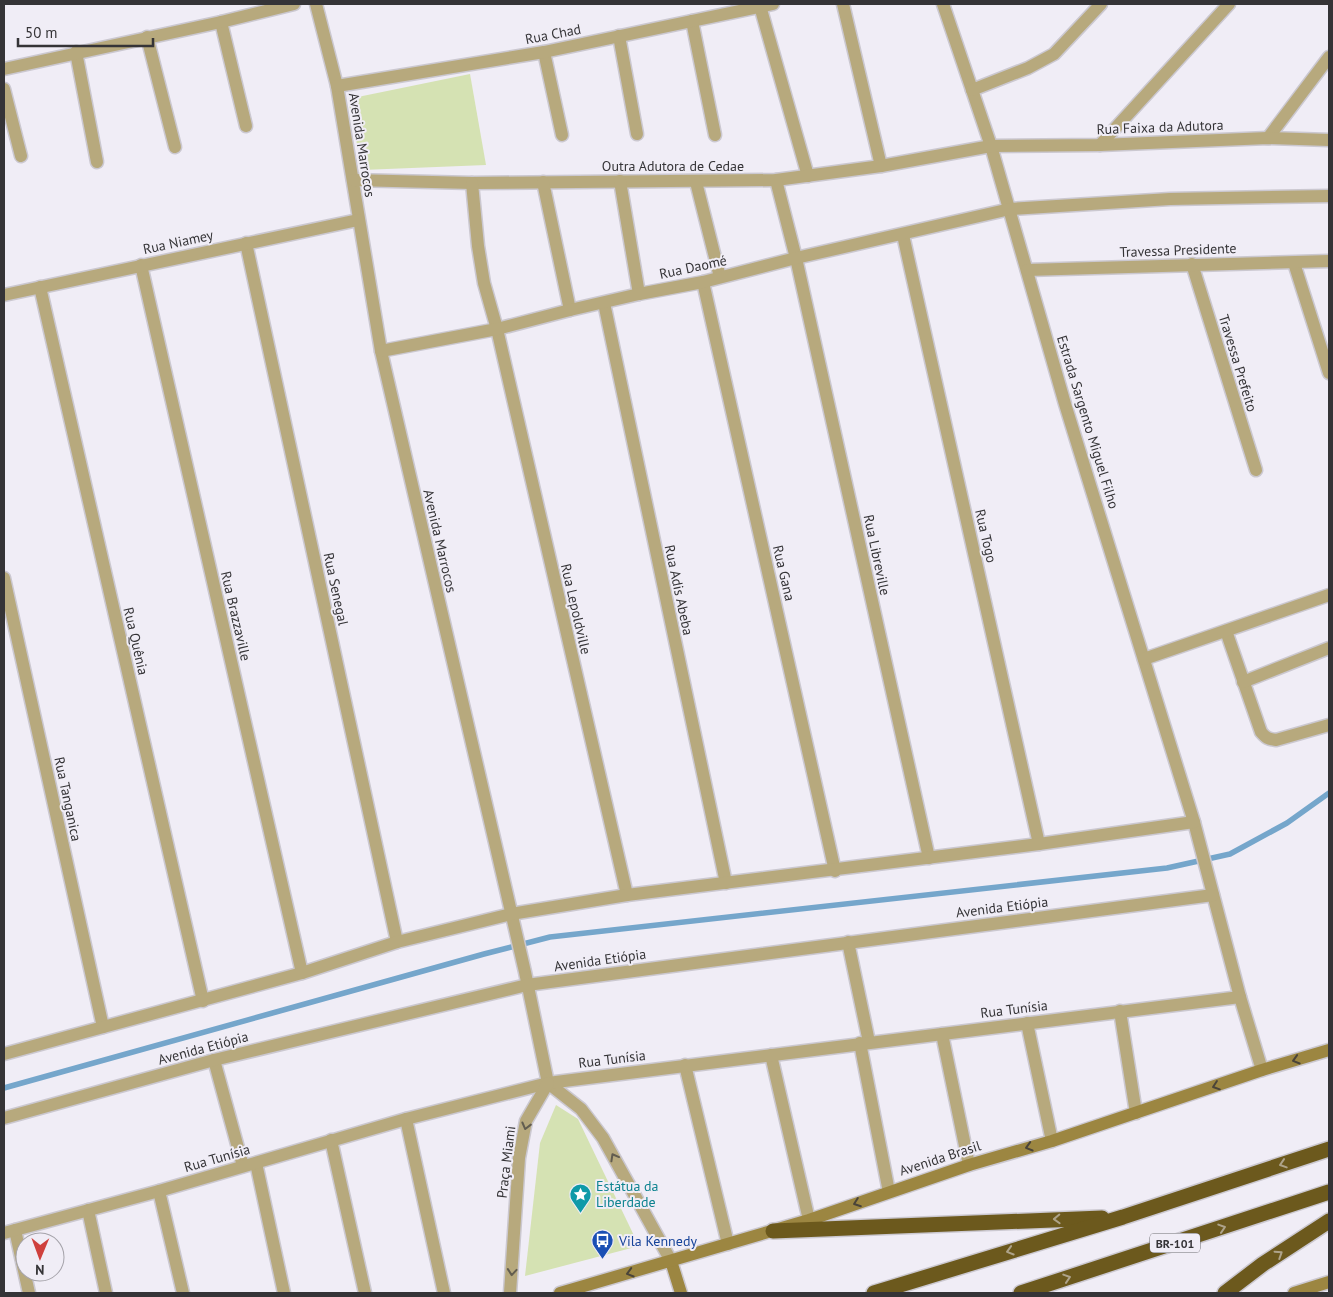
<svg xmlns="http://www.w3.org/2000/svg" width="1333" height="1297" font-family="'PT Sans',sans-serif">
  <style>
    .green { fill: #d5e2b3 }
    .lines { fill: none; stroke-linecap: round; stroke-linejoin: round }
    .stream { stroke: #75a6cb; stroke-width: 5.5 }
    .street-casing { stroke: #cbc8d0; stroke-width: 15 }
    .secondary-casing { stroke: #cbc8d0; stroke-width: 15 }
    .highway-casing { stroke: #cbc8d0; stroke-width: 18 }
    .street { stroke: #b7a97d; stroke-width: 12 }
    .secondary { stroke: #9c8641; stroke-width: 12 }
    .highway { stroke: #6c591d; stroke-width: 15 }
    .oneway { stroke: #4a4439 }
    .oneway2 { stroke: #625d50 }
    .oneway3 { stroke: #aea38a }
    .labels { text-anchor: middle; dominant-baseline: central; stroke-width: 4; stroke-linejoin: round; paint-order: stroke }
    .shield { fill: #f0edf6; stroke: #6d6c70; stroke-width: 1 }
    .shield-label { font-size: 12px; font-weight: bold; fill: #353437 }
    .street-label { font-size: 14px; fill: #353437; stroke: #f0edf6 }
    .culture-label { font-size: 14px; fill: #0d838f; stroke: #f0edf6; text-anchor: start }
    .transit-label { font-size: 14px; fill: #164399; stroke: #f0edf6; text-anchor: start }
  </style>
  <rect width="100%" height="100%" fill="#f0edf6"/>
  <!-- green -->
  <g class="green">
    <polygon points="470,74 486,165 362,170 348,99"/>
    <polygon points="556,1105 578,1119 639,1246 525,1276 540,1143"/>
  </g>
  <g class="lines">
    <!-- stream -->
    <polyline class="stream" points="4,1088 484,954 550,937 1167,868 1230,854 1287,823 1329,793"/>
    <defs>
      <g id="street">
        <polyline points="316,4 337,86 381,351 525,972 548,1083"/>
        <polyline points="843,4 881,166"/>
        <polyline points="943,4 991,146 1065,404 1194,822 1240,997 1262,1070"/>
        <polyline points="760,6 808,176"/>
        <polyline points="692,21 715,135"/>
        <polyline points="221,22 246,126"/>
        <polyline points="619,36 637,134"/>
        <polyline points="147,37 175,147"/>
        <polyline points="76,52 97,162"/>
        <polyline points="544,52 562,135"/>
        <polyline points="4,69 221,22 294,4"/>
        <polyline points="337,86 544,52 773,4"/>
        <polyline points="4,89 21,156"/>
        <polyline points="972,90 1028,68 1054,54 1101,4"/>
        <polyline points="1268,138 1329,57"/>
        <polyline points="1100,145 1229,4"/>
        <polyline points="353,180 472,183 776,180 881,166 991,146 1100,145 1268,138 1329,140"/>
        <polyline points="776,180 796,258 929,858"/>
        <polyline points="620,181 639,294"/>
        <polyline points="543,182 570,310"/>
        <polyline points="696,182 720,277"/>
        <polyline points="472,183 478,246 484,283 497,329 627,895"/>
        <polyline points="903,235 1039,844"/>
        <polyline points="246,243 397,942"/>
        <polyline points="1294,263 1329,373"/>
        <polyline points="1192,264 1256,470"/>
        <polyline points="141,265 302,973"/>
        <polyline points="1027,270 1329,261"/>
        <polyline points="703,282 835,871"/>
        <polyline points="40,287 203,1001"/>
        <polyline points="4,295 358,220"/>
        <polyline points="604,303 726,883"/>
        <polyline points="381,351 497,329 570,310 639,294 703,282 796,258 1010,209 1170,199 1329,196"/>
        <polyline points="4,578 103,1027"/>
        <path d="M1226 631 1261 732C1266 738 1268 739 1276 740L1329 725"/>
        <polyline points="1144,659 1329,595"/>
        <polyline points="1243,682 1329,648"/>
        <polyline points="848,942 869,1042"/>
        <polyline points="1120,1011 1136,1113"/>
        <polyline points="1027,1023 1052,1141"/>
        <polyline points="942,1034 969,1165"/>
        <polyline points="860,1043 889,1192"/>
        <polyline points="4,1054 302,973 397,942 511,914 627,895 1039,844 1194,822"/>
        <polyline points="771,1055 809,1220"/>
        <polyline points="214,1060 243,1166"/>
        <polyline points="685,1065 728,1244"/>
        <polyline points="548,1083 581,1109 603,1138 671,1261"/>
        <polyline points="4,1118 214,1060 527,985 1213,895"/>
        <polyline points="406,1119 444,1293"/>
        <polyline points="331,1140 365,1293"/>
        <polyline points="256,1163 284,1293"/>
        <polyline points="159,1191 183,1293"/>
        <polyline points="88,1210 106,1293"/>
        <polyline points="15,1230 29,1293"/>
        <polyline points="4,1233 159,1191 406,1119 548,1083 1240,997"/>
        <polyline points="510,1293 519,1158 526,1121 548,1083"/>
      </g>
      <g id="secondary">
        <polyline points="671,1261 681,1293"/>
        <polyline points="560,1293 809,1220 969,1165 1052,1141 1262,1070 1329,1050"/>
        <polyline points="1294,1293 1329,1282"/>
      </g>
      <g id="highway">
        <polyline points="773,1231 1102,1218"/>
        <polyline points="874,1293 1123,1217 1329,1149"/>
        <polyline points="1021,1293 1329,1192"/>
        <polyline points="1225,1293 1263,1264 1329,1221"/>
      </g>
    </defs>
    <!-- street casing -->
    <use href="#street" class="street-casing"/>
    <!-- secondary casing -->
    <use href="#secondary" class="secondary-casing"/>
    <!-- highway casing -->
    <use href="#highway" class="highway-casing"/>
    <!-- street -->
    <use href="#street" class="street"/>
    <!-- secondary -->
    <use href="#secondary" class="secondary"/>
    <!-- highway -->
    <use href="#highway" class="highway"/>
  </g>
  <!-- one-way arrows -->
  <defs><path id="oneway-chevron" d="M-2-3.5L2.5 0L-2 3.5" fill="none" stroke-width="1.6" stroke-linecap="round" stroke-linejoin="round" transform="scale(1.25)"/></defs>
  <g class="oneway">
    <use href="#oneway-chevron" transform="translate(1296 1060) rotate(163)"/>
    <use href="#oneway-chevron" transform="translate(1216 1086) rotate(161)"/>
    <use href="#oneway-chevron" transform="translate(1029 1147) rotate(164)"/>
    <use href="#oneway-chevron" transform="translate(857 1203) rotate(160)"/>
    <use href="#oneway-chevron" transform="translate(630 1273) rotate(164)"/>
  </g>
  <g class="oneway2">
    <use href="#oneway-chevron" transform="translate(526 1126) rotate(104)"/>
    <use href="#oneway-chevron" transform="translate(614 1157) rotate(-119)"/>
    <use href="#oneway-chevron" transform="translate(512 1272) rotate(95)"/>
  </g>
  <g class="oneway3">
    <use href="#oneway-chevron" transform="translate(1283 1164) rotate(162)"/>
    <use href="#oneway-chevron" transform="translate(1057 1219) rotate(178)"/>
    <use href="#oneway-chevron" transform="translate(1222 1228) rotate(-18)"/>
    <use href="#oneway-chevron" transform="translate(1010 1251) rotate(163)"/>
    <use href="#oneway-chevron" transform="translate(1279 1254) rotate(-33)"/>
    <use href="#oneway-chevron" transform="translate(1067 1278) rotate(-18)"/>
  </g>
  <!-- icons -->
  <defs>
    <symbol id="sight-pin" viewBox="-11 -11 22 30"><path d="M0 17L-7.5 6A9.5 9.5 0 1 1 7.5 6Z" fill="#0f9aa8" stroke="#f0edf6"/><path d="M0-6L1.8-2.2L6-1.7L2.9 1.2L3.7 5.4L0 3.3L-3.7 5.4L-2.9 1.2L-6-1.7L-1.8-2.2Z" fill="#fff"/></symbol>
    <symbol id="bus-pin" viewBox="-11 -11 22 30"><path d="M0 17L-7.5 6A9.5 9.5 0 1 1 7.5 6Z" fill="#1a4fb4" stroke="#f0edf6"/><path d="M-5-6H5V4H4V6H2V4H-2V6H-4V4H-5ZM-3.5-4V0h7V-4ZM-3.5 1.2v1.5H-2V1.2ZM2 1.2v1.5H3.5V1.2Z" fill="#fff"/></symbol>
  </defs>
  <g fill-rule="evenodd">
    <use href="#sight-pin" x="568" y="1182" width="25" height="34"/>
    <use href="#bus-pin" x="590" y="1228" width="25" height="34"/>
  </g>
  <g class="labels">
    <!-- shield labels -->
    <rect class="shield" x="1150" y="1233.5" width="50" height="19" rx="4"/>
    <g class="shield-label">
      <text x="1175" y="1243">BR-101</text>
    </g>
    <!-- street labels -->
    <g class="street-label">
      <text transform="translate(553 34) rotate(-11)">Rua Chad</text>
      <text transform="translate(1160 127) rotate(-2)">Rua Faixa da Adutora</text>
      <text transform="translate(362 145) rotate(81)">Avenida Marrocos</text>
      <text x="673" y="166">Outra Adutora de Cedae</text>
      <text transform="translate(178 242) rotate(-12)">Rua Niamey</text>
      <text transform="translate(1178 250) rotate(-2)">Travessa Presidente</text>
      <text transform="translate(693 267) rotate(-12)">Rua Daomé</text>
      <text transform="translate(1238 363) rotate(73)">Travessa Prefeito</text>
      <text transform="translate(1088 422) rotate(73)">Estrada Sargento Miguel Filho</text>
      <text transform="translate(986 536) rotate(77)">Rua Togo</text>
      <text transform="translate(440 541) rotate(77)">Avenida Marrocos</text>
      <text transform="translate(877 555) rotate(78)">Rua Libreville</text>
      <text transform="translate(784 573) rotate(77)">Rua Gana</text>
      <text transform="translate(336 589) rotate(78)">Rua Senegal</text>
      <text transform="translate(679 590) rotate(78)">Rua Adis Abeba</text>
      <text transform="translate(576 609) rotate(77)">Rua Lepoldville</text>
      <text transform="translate(236 616) rotate(77)">Rua Brazzaville</text>
      <text transform="translate(136 641) rotate(77)">Rua Quênia</text>
      <text transform="translate(68 799) rotate(78)">Rua Tanganica</text>
      <text transform="translate(1002 907) rotate(-7)">Avenida Etiópia</text>
      <text transform="translate(600 960) rotate(-8)">Avenida Etiópia</text>
      <text transform="translate(1014 1009) rotate(-7)">Rua Tunísia</text>
      <text transform="translate(203 1048) rotate(-15)">Avenida Etiópia</text>
      <text transform="translate(612 1059) rotate(-7)">Rua Tunísia</text>
      <text transform="translate(217 1158) rotate(-16)">Rua Tunísia</text>
      <text transform="translate(940 1158) rotate(-18)">Avenida Brasil</text>
      <text transform="translate(506 1162) rotate(-83)">Praça Miami</text>
    </g>
    <!-- culture labels -->
    <g class="culture-label">
      <text x="596" y="1186">Estátua da<tspan x="596" dy="16">Liberdade</tspan></text>
    </g>
    <!-- transit labels -->
    <g class="transit-label">
      <text x="619" y="1241">Vila Kennedy</text>
    </g>
  </g>
  <!-- border -->
  <rect width="1333" height="1297" fill="none" stroke="#353437" stroke-width="10"/>
  <!-- north arrow -->
  <g transform="translate(40 1257) rotate(181)"><circle r="24" fill="#f0edf6" stroke="#a5a3aa"/>
  <path d="M0-4L9 19L0 12L-9 19Z" fill="#cf403d"/>
  <text y="-8" font-size="14" font-weight="bold" text-anchor="middle" fill="#353437">N</text>
  </g>
  <!-- scale -->
  <path d="M18 38v8h135v-8" fill="none" stroke="#353437" stroke-width="2.5"/>
  <text x="25" y="38" font-size="15" fill="#353437" stroke="#f0edf6" stroke-width="4" paint-order="stroke">50 m</text>
</svg>
